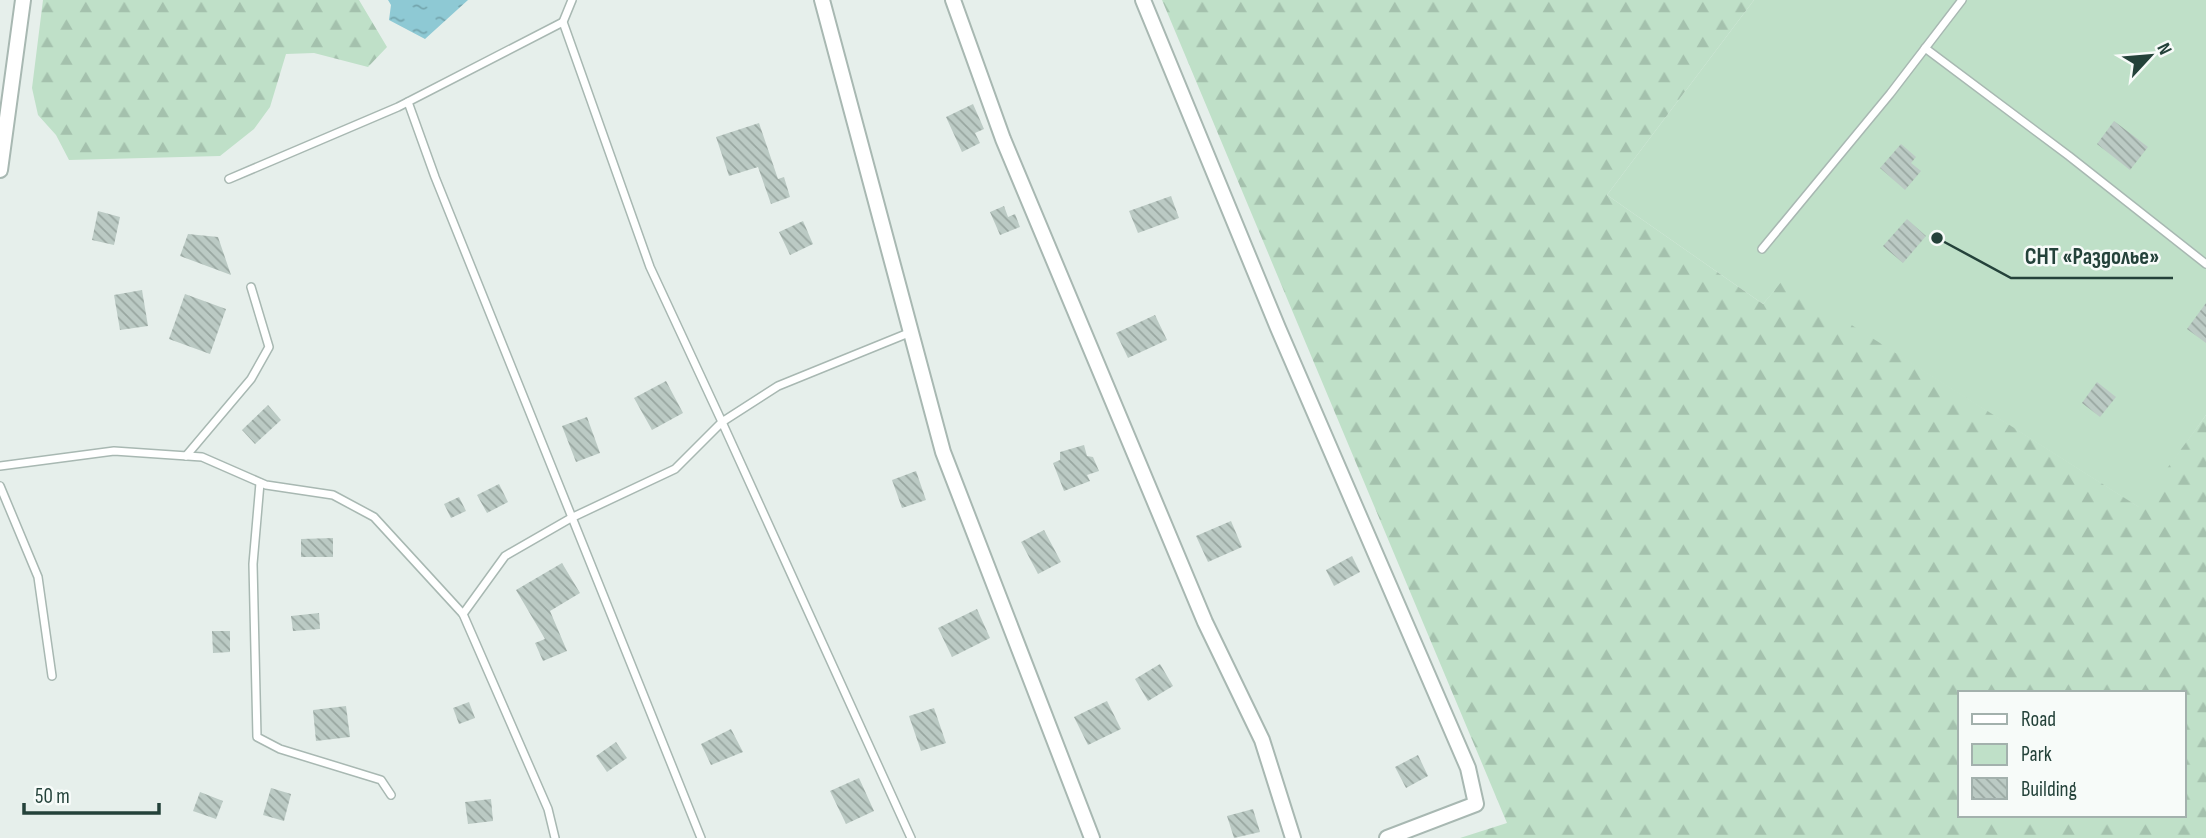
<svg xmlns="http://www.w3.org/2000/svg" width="2206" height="838" font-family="'Sofia Sans Condensed',sans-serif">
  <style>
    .green { fill: #bfe0c8 }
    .forest { fill: url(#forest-firs); fill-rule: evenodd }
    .water { fill: url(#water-ripples) }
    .building { fill: url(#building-back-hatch) }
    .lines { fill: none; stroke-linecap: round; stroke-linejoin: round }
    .lane-casing { stroke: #a8b8b2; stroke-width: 10 }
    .street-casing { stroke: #a8b8b2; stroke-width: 18 }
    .lane { stroke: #fff; stroke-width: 7 }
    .street { stroke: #fff; stroke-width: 14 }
    .leader { fill: none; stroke: #24423a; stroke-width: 2.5 }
    .callout-dot { fill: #24423a; stroke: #f7fbf9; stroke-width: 2.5 }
    .callout-label { font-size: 23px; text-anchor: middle; font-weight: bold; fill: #24423a; stroke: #f7fbf9; stroke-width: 5; stroke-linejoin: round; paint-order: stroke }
  </style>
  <defs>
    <pattern id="forest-firs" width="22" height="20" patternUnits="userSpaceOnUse" patternTransform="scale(1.75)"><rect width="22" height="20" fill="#bfe0c8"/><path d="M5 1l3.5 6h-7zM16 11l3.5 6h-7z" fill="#a4c1ad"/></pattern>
    <pattern id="water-ripples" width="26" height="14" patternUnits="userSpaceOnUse" patternTransform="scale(1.75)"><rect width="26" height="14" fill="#8ec9d4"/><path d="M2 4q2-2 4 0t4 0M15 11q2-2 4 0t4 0" fill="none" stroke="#74a5ad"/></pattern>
    <pattern id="building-back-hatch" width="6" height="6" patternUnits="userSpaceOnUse" patternTransform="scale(1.75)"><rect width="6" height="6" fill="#bbcac4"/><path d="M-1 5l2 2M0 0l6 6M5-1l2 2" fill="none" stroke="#98a6a0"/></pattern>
  </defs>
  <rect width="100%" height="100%" fill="#e6efeb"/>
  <!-- green -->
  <polygon class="green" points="1754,0 2206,0 2206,415 2140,508 1782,282 1763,304 1607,195"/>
  <!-- forest -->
  <g class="forest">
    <polygon points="43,0 359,0 387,47 368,67 314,53 286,54 270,107 254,129 220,156 69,160 56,135 38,115 32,88"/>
    <path d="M1162 0H1754L1607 195 1763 304 1782 281 2139 507 2206 415V838H1460L1507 823ZM1959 693H2183V815H1959Z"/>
  </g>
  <!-- water -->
  <polygon class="water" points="388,0 468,0 425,39 389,20 391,5"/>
  <!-- building -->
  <g class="building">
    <polygon points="973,104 984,129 975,133 980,143 962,152 946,117"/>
    <polygon points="2114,121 2148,147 2130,170 2097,144"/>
    <polygon points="759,123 778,179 784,177 790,197 771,204 758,167 729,176 716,137"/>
    <polygon points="1901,144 1916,157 1911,163 1921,171 1905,190 1880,168"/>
    <polygon points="1171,196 1179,218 1138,233 1129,211"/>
    <polygon points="1004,206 1008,217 1015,214 1020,227 1000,235 990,212"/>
    <polygon points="98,211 120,217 114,245 92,240"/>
    <polygon points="1907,219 1926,236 1903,263 1883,246"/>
    <polygon points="803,221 813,244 790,255 779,232"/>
    <polygon points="188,234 218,237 231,275 180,256"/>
    <polygon points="142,290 148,326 120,330 114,295"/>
    <polygon points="185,294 226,309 210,354 169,339"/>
    <polygon points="2206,303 2206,343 2187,329"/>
    <polygon points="1155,315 1167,340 1128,358 1116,333"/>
    <polygon points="666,381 683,413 652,430 634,398"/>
    <polygon points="2097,382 2116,397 2100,417 2082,403"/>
    <polygon points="268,405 281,420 255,444 242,430"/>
    <polygon points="587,417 600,453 576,462 562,426"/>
    <polygon points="1084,445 1087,456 1093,457 1099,471 1087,475 1090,481 1064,491 1053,463 1060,460 1060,452"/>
    <polygon points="916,471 926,500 902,508 892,480"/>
    <polygon points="499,484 508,502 487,513 477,495"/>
    <polygon points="459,497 466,511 451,518 444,504"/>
    <polygon points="1231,521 1242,547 1208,562 1196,536"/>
    <polygon points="1044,530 1061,562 1038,574 1021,542"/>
    <polygon points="333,538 333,557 301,557 301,539"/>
    <polygon points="1352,556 1360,572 1334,586 1326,570"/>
    <polygon points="562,563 580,593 550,611 567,651 543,661 535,643 545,639 516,590"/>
    <polygon points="977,609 990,638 952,657 938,628"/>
    <polygon points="319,613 320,629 293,631 291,616"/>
    <polygon points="212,631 230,631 230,652 213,653"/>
    <polygon points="1160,664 1173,686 1148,701 1135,679"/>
    <polygon points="1107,701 1121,729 1088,745 1074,717"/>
    <polygon points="469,702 475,718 459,724 453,708"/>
    <polygon points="346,706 350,737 316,741 313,710"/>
    <polygon points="934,708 946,743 921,751 909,716"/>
    <polygon points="731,729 743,752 711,765 701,744"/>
    <polygon points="616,742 627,758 607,772 596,756"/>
    <polygon points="1418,755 1428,776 1406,788 1395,767"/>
    <polygon points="859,778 874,811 846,824 830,791"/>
    <polygon points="271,788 291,794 284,821 263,815"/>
    <polygon points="200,792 223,801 216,819 193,811"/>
    <polygon points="491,799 493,821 468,824 465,802"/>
    <polygon points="1253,809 1260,832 1234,838 1227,816"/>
  </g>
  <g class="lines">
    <defs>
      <g id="lane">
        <polyline points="572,0 563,22 650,267 722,422 778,386 911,332"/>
        <polyline points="1925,48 2069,156 2206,264"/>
        <polyline points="408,102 435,177 701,838"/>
        <polyline points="229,179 398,107 563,22"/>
        <polyline points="1762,249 1890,94 1962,0"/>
        <polyline points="186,456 251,379 269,347 251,287"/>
        <polyline points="0,466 114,451 202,457 266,485 333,495 374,517 463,614 548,809 555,838"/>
        <polyline points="260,483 253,564 257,737 280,749 381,780 391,795"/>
        <polyline points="0,486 38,577 52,676"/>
        <polyline points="463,614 505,556 571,518 675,469 722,422 911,838"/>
      </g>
      <g id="street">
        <polyline points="822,0 943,452 1092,838"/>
        <polyline points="953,0 1003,139 1205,622 1262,740 1293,838"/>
        <polyline points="1143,0 1278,328 1468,768 1476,804 1387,838"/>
        <polyline points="0,170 23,0"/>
      </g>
    </defs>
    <!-- lane casing -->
    <use href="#lane" class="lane-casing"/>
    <!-- street casing -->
    <use href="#street" class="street-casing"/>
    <!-- lane -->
    <use href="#lane" class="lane"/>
    <!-- street -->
    <use href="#street" class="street"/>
  </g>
  <!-- callouts -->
  <path class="leader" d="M1937 238L2011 278H2173"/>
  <circle class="callout-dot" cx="1937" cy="238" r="7"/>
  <g class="callout-label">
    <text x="2092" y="264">СНТ «Раздолье»</text>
  </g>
  <!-- legend -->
  <rect x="1958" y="691" width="228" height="126" fill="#f7fbf9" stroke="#a3b1ad" stroke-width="2"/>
  <rect x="1972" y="714" width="35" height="10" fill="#ffffff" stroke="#a3b1ad" stroke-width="2"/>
  <text x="2021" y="726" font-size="21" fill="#24423a">Road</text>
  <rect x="1972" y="744" width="35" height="21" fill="#bfe0c8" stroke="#a3b1ad" stroke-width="2"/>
  <text x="2021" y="761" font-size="21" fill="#24423a">Park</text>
  <rect x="1972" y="778" width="35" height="21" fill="url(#building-back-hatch)" stroke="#a3b1ad" stroke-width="2"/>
  <text x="2021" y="796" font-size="21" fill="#24423a">Building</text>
  <!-- north arrow -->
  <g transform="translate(2150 56) rotate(64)" stroke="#f7fbf9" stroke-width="5" paint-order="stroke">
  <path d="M0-5L12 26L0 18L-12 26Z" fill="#24423a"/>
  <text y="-10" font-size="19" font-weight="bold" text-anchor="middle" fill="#24423a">N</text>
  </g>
  <!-- scale -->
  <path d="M24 803v10h135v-10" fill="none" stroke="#24423a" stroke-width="3.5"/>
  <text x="35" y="803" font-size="21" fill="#24423a" stroke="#f7fbf9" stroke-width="5" paint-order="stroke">50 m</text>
</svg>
